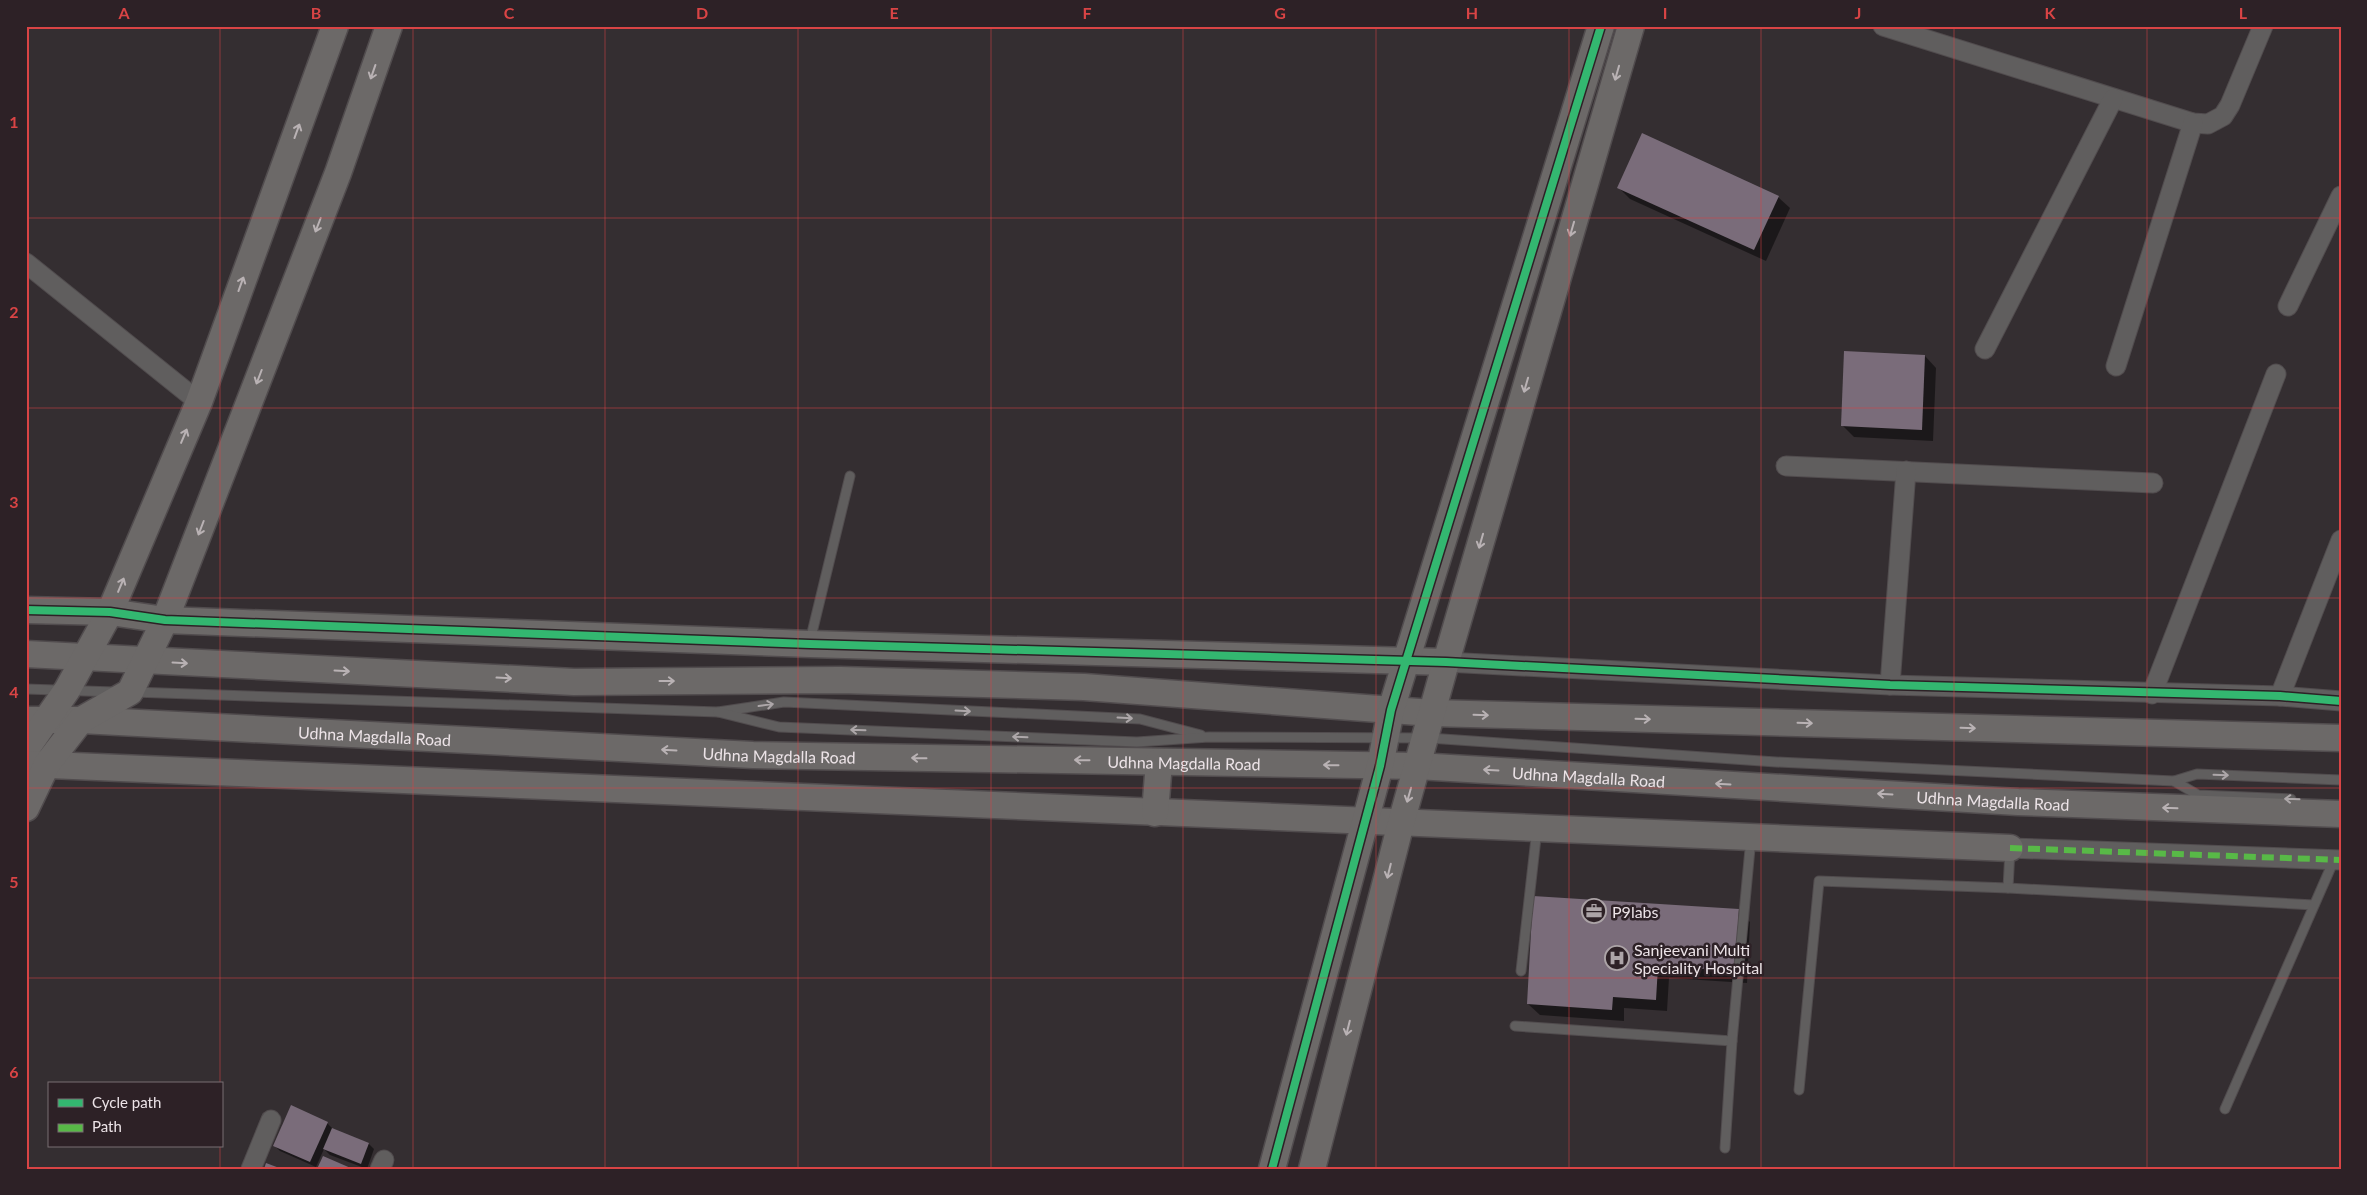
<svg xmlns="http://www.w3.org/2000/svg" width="2367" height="1195" font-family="Lato,sans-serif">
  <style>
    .shadow { fill: #0007 }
    .building { fill: #7a6c7a }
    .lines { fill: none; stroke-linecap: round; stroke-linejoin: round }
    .lane-casing { stroke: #514c4e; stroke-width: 11 }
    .street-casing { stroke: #514c4e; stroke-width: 21 }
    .secondary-casing { stroke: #514c4e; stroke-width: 29 }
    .lane { stroke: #605e5e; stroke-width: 9 }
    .street { stroke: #605e5e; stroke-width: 19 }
    .secondary { stroke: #6c6968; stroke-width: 26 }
    .quiet { stroke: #58b947; stroke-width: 6; stroke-dasharray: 12 6; stroke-linecap: butt }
    .cycleway-casing { stroke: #2d2126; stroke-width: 11 }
    .cycleway { stroke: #33b770; stroke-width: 8 }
    .oneway { stroke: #b9b2b4 }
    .oneway2 { stroke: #ada7a9 }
    .grid { fill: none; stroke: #d94445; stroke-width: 1; stroke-opacity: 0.55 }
    .labels { text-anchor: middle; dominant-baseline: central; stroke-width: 5; stroke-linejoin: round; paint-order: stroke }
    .street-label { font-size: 16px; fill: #ece3e7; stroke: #2d2126 }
    .poi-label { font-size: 16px; fill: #ece3e7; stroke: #2d2126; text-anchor: start }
    .neatline { fill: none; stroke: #d94445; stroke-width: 2 }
    .grid-label { font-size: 16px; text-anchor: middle; font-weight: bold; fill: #d94445 }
  </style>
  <rect width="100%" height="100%" fill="#342e31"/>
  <!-- shadow -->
  <g class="shadow">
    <polygon points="1619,188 1778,197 1790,208 1766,261 1630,199"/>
    <polygon points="1925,356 1936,368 1933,441 1854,437 1842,425"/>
    <polygon points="1738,910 1750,922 1747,983 1669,978 1667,1011 1624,1008 1624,1021 1540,1015 1528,1004"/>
    <polygon points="327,1123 333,1129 369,1144 374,1149 367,1169 330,1155 324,1149 316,1167 280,1151 275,1146"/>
  </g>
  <!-- building -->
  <g class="building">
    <polygon points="1642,133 1779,196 1754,250 1617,188"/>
    <polygon points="1844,351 1925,355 1922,430 1841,426"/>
    <polygon points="1533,896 1739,909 1735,971 1658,966 1656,1000 1613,997 1612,1010 1527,1004"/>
    <polygon points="291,1105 328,1122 310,1162 273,1146"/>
    <polygon points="332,1128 369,1143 361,1164 323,1149"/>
    <polygon points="323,1156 353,1169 317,1169"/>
    <polygon points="266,1163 282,1169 264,1169"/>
  </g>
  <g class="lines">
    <defs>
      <g id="lane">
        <polyline points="810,641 850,476"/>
        <polyline points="26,689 115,692"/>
        <polyline points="133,692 718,712 784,702 1140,719 1201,735"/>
        <polyline points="718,712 779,727 1137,742 1209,737 1429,738 1776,762 2174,781 2197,774 2341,780"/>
        <polyline points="2174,781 2198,795 2291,799"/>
        <polyline points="2008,888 2010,850"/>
        <polyline points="1521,971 1537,829"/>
        <polyline points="1515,1026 1732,1041"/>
        <polyline points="1799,1090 1819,881 2008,888 2314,905"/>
        <polyline points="2225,1109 2334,860"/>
        <polyline points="1725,1148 1732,1041 1751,838"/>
      </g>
      <g id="street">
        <polyline points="1883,26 2193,123 2208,124 2223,116 2230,105 2263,26"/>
        <polyline points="26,263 199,402"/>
        <polyline points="2288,306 2341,196"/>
        <polyline points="1985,349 2113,99"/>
        <polyline points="2116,366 2193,123"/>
        <polyline points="1786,466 2153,483"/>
        <polyline points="1446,662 1890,685 2280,696 2341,701"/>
        <polyline points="1890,685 1906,471"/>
        <polyline points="2152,694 2276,374"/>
        <polyline points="2280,696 2341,540"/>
        <polyline points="2010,848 2341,860"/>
        <polyline points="251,1169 271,1120"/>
        <polyline points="380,1169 384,1160"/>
      </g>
      <g id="secondary">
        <polyline points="26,610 110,612 165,620 810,644 1446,662"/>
        <polyline points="26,654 574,682 840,680 1084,687 1432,713 2341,738"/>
        <path id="s1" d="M26 720H81L753 755 1417 766 2018 802 2341 814"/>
        <polyline points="26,749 67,690 110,612 199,402 335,26"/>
        <polyline points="26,764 2010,848"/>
        <polyline points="26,808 47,764 81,720 130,692 165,620 338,173 389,26"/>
        <polyline points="1155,813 1159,762"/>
        <polyline points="1272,1169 1380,766 1391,710 1601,26"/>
        <polyline points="1312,1169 1401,823 1446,662 1631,26"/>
      </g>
    </defs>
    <!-- lane casing -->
    <use href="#lane" class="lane-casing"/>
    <!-- street casing -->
    <use href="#street" class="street-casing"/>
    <!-- secondary casing -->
    <use href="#secondary" class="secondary-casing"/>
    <!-- lane -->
    <use href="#lane" class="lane"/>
    <!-- street -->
    <use href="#street" class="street"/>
    <!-- secondary -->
    <use href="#secondary" class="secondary"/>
    <!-- quiet -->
    <polyline class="quiet" points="2010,848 2341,860"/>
    <defs>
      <g id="cycleway">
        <polyline points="26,610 110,612 165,620 810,644 1446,662 1890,685 2280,696 2341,701"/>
        <polyline points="1272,1169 1380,766 1391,710 1601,26"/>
      </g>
    </defs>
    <!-- cycleway casing -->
    <use href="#cycleway" class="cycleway-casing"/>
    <!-- cycleway -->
    <use href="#cycleway" class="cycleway"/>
  </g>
  <!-- one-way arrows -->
  <defs><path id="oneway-shaft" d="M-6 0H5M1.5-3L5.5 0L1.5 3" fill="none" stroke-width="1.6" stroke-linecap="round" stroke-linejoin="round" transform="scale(1.25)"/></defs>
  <g class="oneway">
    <use href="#oneway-shaft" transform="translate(373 72) rotate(109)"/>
    <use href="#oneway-shaft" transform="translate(1617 73) rotate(106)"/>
    <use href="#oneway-shaft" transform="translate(297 131) rotate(-70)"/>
    <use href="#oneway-shaft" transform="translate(318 225) rotate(111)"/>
    <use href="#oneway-shaft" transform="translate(1572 229) rotate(106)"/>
    <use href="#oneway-shaft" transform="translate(241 284) rotate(-70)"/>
    <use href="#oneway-shaft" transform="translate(259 377) rotate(111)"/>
    <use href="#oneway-shaft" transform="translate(1526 385) rotate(106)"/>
    <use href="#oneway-shaft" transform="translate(184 436) rotate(-67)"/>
    <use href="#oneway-shaft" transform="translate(201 528) rotate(111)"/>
    <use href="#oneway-shaft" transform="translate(1481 541) rotate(106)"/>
    <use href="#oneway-shaft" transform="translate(121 585) rotate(-67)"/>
    <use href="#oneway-shaft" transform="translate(180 663) rotate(3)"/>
    <use href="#oneway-shaft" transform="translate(342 671) rotate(3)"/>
    <use href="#oneway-shaft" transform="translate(504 678) rotate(3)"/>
    <use href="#oneway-shaft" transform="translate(667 681)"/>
    <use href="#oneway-shaft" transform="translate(1481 715) rotate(2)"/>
    <use href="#oneway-shaft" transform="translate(1643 719) rotate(2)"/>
    <use href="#oneway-shaft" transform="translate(1805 723) rotate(2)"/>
    <use href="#oneway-shaft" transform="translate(1968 728) rotate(2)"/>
    <use href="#oneway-shaft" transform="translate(669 750) rotate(-177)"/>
    <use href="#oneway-shaft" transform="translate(919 758) rotate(-179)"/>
    <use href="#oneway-shaft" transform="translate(1082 760) rotate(-179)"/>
    <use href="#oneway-shaft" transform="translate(1331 765) rotate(-179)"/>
    <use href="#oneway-shaft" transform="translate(1491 770) rotate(-177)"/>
    <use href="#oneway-shaft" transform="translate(1723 784) rotate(-177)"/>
    <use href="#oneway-shaft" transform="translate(1885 794) rotate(-177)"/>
    <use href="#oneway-shaft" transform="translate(1409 795) rotate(106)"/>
    <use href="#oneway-shaft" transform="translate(2170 808) rotate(-178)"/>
    <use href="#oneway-shaft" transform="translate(1389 871) rotate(104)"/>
    <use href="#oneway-shaft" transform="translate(1348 1028) rotate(104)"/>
  </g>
  <g class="oneway2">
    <use href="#oneway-shaft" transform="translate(766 705) rotate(-8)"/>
    <use href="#oneway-shaft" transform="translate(963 711) rotate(3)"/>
    <use href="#oneway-shaft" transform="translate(1125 718) rotate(3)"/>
    <use href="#oneway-shaft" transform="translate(858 730) rotate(-178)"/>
    <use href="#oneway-shaft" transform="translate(1020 737) rotate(-178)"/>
    <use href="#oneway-shaft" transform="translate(2221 775) rotate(2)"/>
    <use href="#oneway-shaft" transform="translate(2292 799) rotate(-178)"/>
  </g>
  <!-- grid -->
  <path class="grid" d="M220 26V1084M413 26V1169M605 26V1169M798 26V1169M991 26V1169M1183 26V1169M1376 26V1169M1569 26V1169M1761 26V1169M1954 26V1169M2147 26V1169M26 218H2341M26 408H2341M26 598H2341M26 788H2341M26 978H2341M220 1146V1169"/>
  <!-- icons -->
  <defs>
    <symbol id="office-ring" viewBox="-11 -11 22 22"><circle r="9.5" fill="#2d2126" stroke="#aca4a7" stroke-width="1.5"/><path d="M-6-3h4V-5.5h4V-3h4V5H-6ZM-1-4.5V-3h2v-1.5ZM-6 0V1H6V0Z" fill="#aca4a7"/></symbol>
    <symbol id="hospital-ring" viewBox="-11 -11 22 22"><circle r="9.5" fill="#2d2126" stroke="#aca4a7" stroke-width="1.5"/><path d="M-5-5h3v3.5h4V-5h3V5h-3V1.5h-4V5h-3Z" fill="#aca4a7"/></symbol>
  </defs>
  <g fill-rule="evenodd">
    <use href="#office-ring" x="1580" y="897" width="28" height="28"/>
    <use href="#hospital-ring" x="1603" y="944" width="28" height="28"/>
  </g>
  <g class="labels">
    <!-- street labels -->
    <g class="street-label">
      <text stroke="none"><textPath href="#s1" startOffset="349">Udhna Magdalla Road</textPath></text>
      <text stroke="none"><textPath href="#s1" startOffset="754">Udhna Magdalla Road</textPath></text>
      <text stroke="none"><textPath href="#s1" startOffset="1159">Udhna Magdalla Road</textPath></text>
      <text stroke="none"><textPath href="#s1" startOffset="1564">Udhna Magdalla Road</textPath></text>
      <text stroke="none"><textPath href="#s1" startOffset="1969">Udhna Magdalla Road</textPath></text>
    </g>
    <!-- poi labels -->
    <g class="poi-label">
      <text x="1612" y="911">P9labs</text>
      <text x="1634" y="949">Sanjeevani Multi<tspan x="1634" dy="18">Speciality Hospital</tspan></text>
    </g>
  </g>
  <!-- border -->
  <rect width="2367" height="1195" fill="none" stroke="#2d2126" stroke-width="55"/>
  <!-- legend -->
  <rect x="48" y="1082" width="175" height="65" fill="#2d2126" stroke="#796f73"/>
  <rect x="58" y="1099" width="25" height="8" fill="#33b770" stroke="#796f73"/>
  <text x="92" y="1108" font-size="15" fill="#ece3e7">Cycle path</text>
  <rect x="58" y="1124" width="25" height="8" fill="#58b947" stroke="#796f73"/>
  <text x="92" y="1132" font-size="15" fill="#ece3e7">Path</text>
  <rect x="28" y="28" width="2312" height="1140" class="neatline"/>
  <g class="grid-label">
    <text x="124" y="19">A</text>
    <text x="316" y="19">B</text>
    <text x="509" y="19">C</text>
    <text x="702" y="19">D</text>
    <text x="894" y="19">E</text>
    <text x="1087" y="19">F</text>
    <text x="1280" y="19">G</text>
    <text x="1472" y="19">H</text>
    <text x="1665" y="19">I</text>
    <text x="1858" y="19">J</text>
    <text x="2050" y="19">K</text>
    <text x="2243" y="19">L</text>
    <text x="14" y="128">1</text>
    <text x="14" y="318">2</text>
    <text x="14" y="508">3</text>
    <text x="14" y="698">4</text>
    <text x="14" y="888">5</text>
    <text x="14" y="1078">6</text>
  </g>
</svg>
